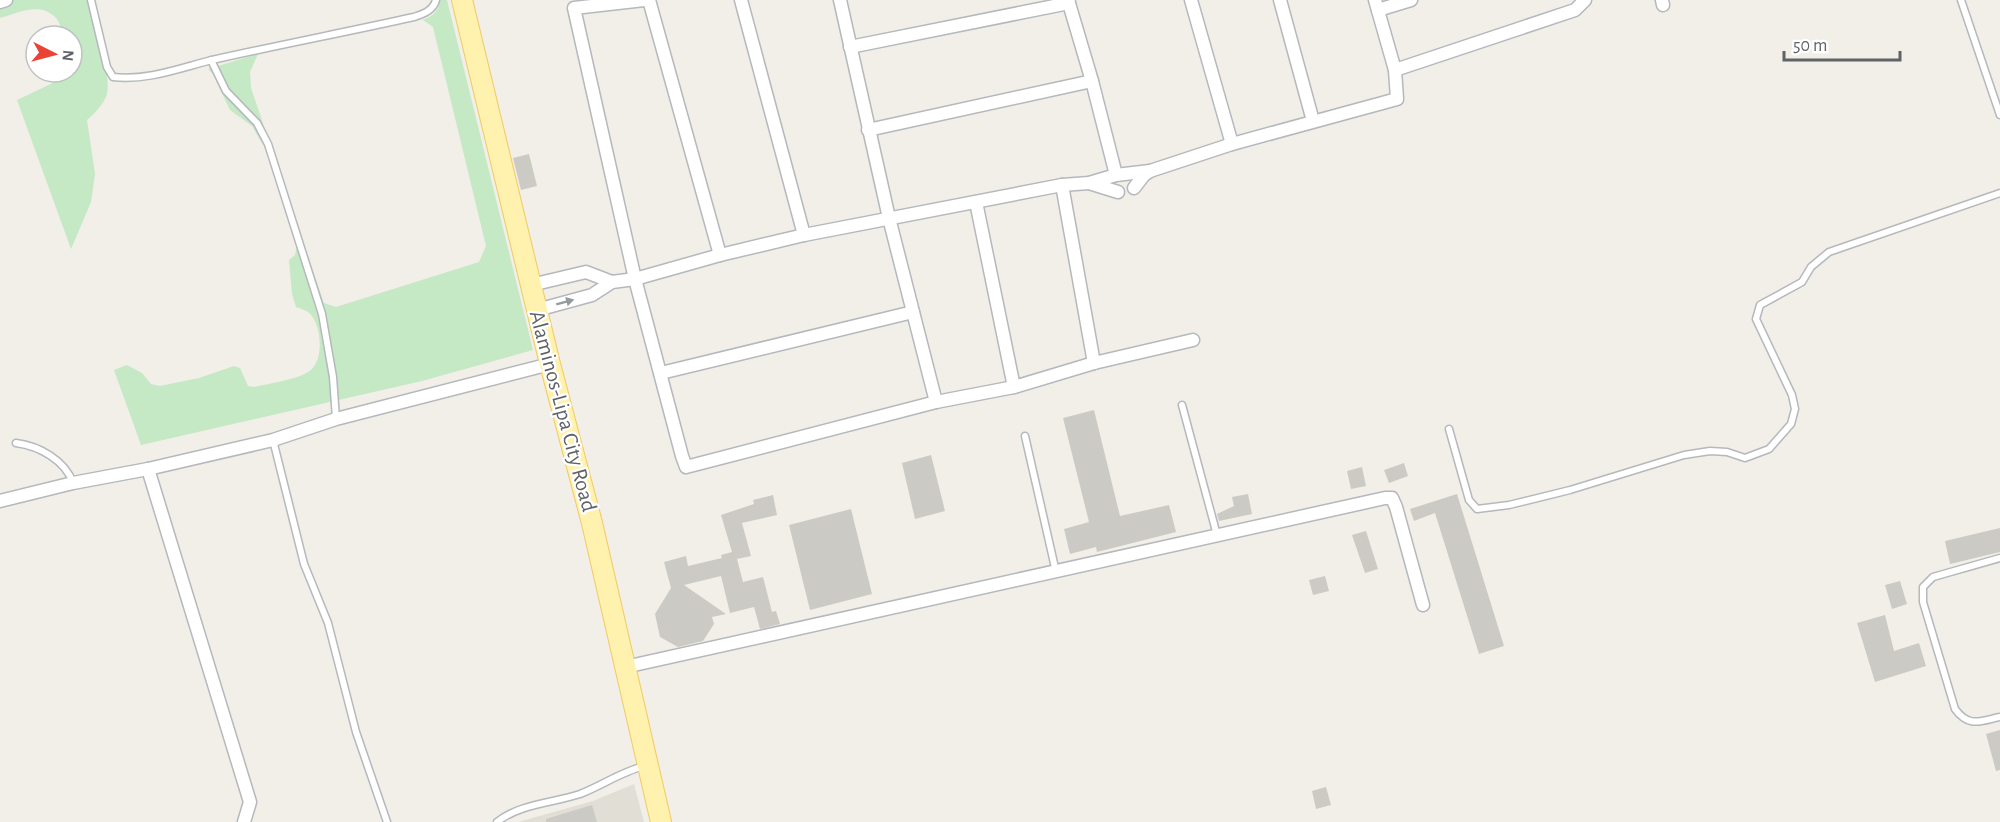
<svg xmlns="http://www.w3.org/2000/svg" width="2000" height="822" font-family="'Alegreya Sans',sans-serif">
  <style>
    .education { fill: #e1ded6 }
    .green { fill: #c5e8c5 }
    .building { fill: #cccac5 }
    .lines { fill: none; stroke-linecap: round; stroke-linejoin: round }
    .service-casing { stroke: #b5b8bc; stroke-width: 9 }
    .minor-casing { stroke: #b5b8bc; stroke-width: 15 }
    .primary-casing { stroke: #f2c960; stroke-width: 22 }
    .service { stroke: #fff; stroke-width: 6 }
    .minor { stroke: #fff; stroke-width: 12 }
    .primary { stroke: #fff2af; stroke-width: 20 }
    .oneway { fill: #979a9d }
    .labels { text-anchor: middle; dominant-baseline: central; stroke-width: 4.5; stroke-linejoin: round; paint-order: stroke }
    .street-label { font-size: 22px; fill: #5f6368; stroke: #fff }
  </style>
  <rect width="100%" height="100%" fill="#f1efe8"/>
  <!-- education -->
  <polygon class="education" points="634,784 644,822 518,822 593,801"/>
  <!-- green -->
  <g class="green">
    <path d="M0 0H88C93 22 112 73 107 94 104 104 94 114 87 120L95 174 91 202 71 249 17 100 55 82 65 72H72V36H62C61 30 60 22 56 18 41 1 17 13 0 18Z"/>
    <path d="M440 0H447L533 350 422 381 141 445 114 370 127 365 142 373 151 384 160 386 199 378 234 366 240 368 248 386 254 387C268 384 298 379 308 372 324 363 322 330 312 316 309 311 302 309 296 307L292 294 289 260 295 255 297 246 269 155 252 126 230 110 213 74 208 69 258 54 250 72 251 88 324 303 336 307 479 262 486 246 433 27 423 20C434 15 438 12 440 0Z"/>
  </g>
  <!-- building -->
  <g class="building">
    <polygon points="529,154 537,186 521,190 513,158"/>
    <polygon points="1094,410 1120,516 1169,505 1176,532 1097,552 1096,547 1070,554 1064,529 1089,522 1063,418"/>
    <polygon points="931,455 945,511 915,519 902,463"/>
    <polygon points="1404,463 1408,476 1389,483 1384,470"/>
    <polygon points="1362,467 1366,486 1351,489 1347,471"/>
    <polygon points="1248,494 1252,514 1219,521 1217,514 1234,506 1232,497"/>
    <polygon points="1457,494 1504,646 1479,654 1435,513 1414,521 1410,509"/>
    <polygon points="773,495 777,515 742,523 751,556 737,559 743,582 763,577 772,612 776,611 780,624 760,629 754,607 730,613 721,576 684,585 726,614 712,617 714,624 703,641 678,647 660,637 655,614 671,588 664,562 686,556 688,566 722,558 721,555 732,552 721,515 754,504 753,500"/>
    <polygon points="851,509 872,594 810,610 789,525"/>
    <polygon points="2000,528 2000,552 1950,564 1945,541"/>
    <polygon points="1366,531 1378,569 1365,573 1352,535"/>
    <polygon points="1325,576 1329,591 1313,595 1309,580"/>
    <polygon points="1900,581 1907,604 1892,609 1885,585"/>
    <polygon points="1885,615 1894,651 1919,643 1926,666 1875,682 1857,623"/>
    <polygon points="2000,730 2000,770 1996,771 1986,734"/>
    <polygon points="1326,787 1331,805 1316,809 1312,791"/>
    <polygon points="592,805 597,822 546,822 546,819"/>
  </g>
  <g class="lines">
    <defs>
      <g id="service">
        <path d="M91 0 107 67 113 77C147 81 180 68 212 60 279 45 346 32 414 17 423 14 433 11 436 0"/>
        <polyline points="1961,0 2000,115"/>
        <polyline points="211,60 226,91 257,123 268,144 322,314 333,377 336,419"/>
        <polyline points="1182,405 1217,535"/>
        <polyline points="1449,429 1469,500 1477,509 1509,505 1570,490 1684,455 1710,451 1727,452 1745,458 1769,449 1791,424 1795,409 1792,395 1756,319 1760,305 1802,282 1811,267 1829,252 2000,193"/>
        <polyline points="1025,436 1056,572"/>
        <polyline points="273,440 304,564 328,623 356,732 387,822"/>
        <path d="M16 443C39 446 65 460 73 483"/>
        <path d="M2000 558 1933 577 1923 587V602L1955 709C1969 728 1980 721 2000 717"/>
        <path d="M497 822C519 804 553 803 580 794 601 786 621 772 644 766"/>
      </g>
      <g id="minor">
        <polyline points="644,0 574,8 635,279 682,456 686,467 936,402 1014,387 1094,363 1193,340"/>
        <polyline points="649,0 720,255"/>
        <polyline points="741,0 804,235"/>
        <polyline points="840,0 889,218 936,402"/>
        <polyline points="1068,0 1092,81 1116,175"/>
        <polyline points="1191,0 1232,144"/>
        <polyline points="1280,0 1313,121"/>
        <polyline points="1662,0 1663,5"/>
        <polyline points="0,2 6,0"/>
        <polyline points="1378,10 1411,0"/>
        <polyline points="850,47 1069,3"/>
        <polyline points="1395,70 1575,10 1585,0"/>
        <polyline points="868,130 1092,81"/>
        <polyline points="1089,183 1118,192"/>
        <polyline points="1062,185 1094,363"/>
        <polyline points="1134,188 1144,175 1150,171"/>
        <polyline points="976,202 1014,387"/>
        <polyline points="531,285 586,272 612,282"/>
        <polyline points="537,310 592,295 612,282 635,279 720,255 804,235 1062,185 1089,183 1116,175 1150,171 1232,144 1397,99 1395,70 1375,0"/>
        <polyline points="661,373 913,312"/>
        <polyline points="148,469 250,802 244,822"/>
        <polyline points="0,501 73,483 148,469 273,440 336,419 550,364"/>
        <polyline points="625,667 1385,498 1392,498 1396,507 1423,605"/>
      </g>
      <polyline id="primary" points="462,0 550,364 592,523 661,822"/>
    </defs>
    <!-- service casing -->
    <use href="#service" class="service-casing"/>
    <!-- minor casing -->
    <use href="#minor" class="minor-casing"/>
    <!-- primary casing -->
    <use href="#primary" class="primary-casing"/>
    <!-- service -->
    <use href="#service" class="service"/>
    <!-- minor -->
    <use href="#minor" class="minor"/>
    <!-- primary -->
    <use href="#primary" class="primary"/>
  </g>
  <!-- one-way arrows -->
  <defs><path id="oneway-solid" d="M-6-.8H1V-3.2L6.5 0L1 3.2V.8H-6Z" transform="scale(1.5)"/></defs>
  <use class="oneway" href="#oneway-solid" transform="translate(565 302) rotate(-15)"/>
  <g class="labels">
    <!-- street labels -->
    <g class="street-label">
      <text transform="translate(563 411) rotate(75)">Alaminos-Lipa City Road</text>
    </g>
  </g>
  <!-- north arrow -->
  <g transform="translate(54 54) rotate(96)"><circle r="28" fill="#ffffff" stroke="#bfc1c3" stroke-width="1.5"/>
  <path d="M0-4.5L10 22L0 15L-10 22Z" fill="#ea4335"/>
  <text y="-9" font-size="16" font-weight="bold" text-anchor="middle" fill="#5f6368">N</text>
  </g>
  <!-- scale -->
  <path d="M1784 51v9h116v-9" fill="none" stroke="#5f6368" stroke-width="3"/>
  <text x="1793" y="51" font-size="18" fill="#5f6368" stroke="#ffffff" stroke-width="4.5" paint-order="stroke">50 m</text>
</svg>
